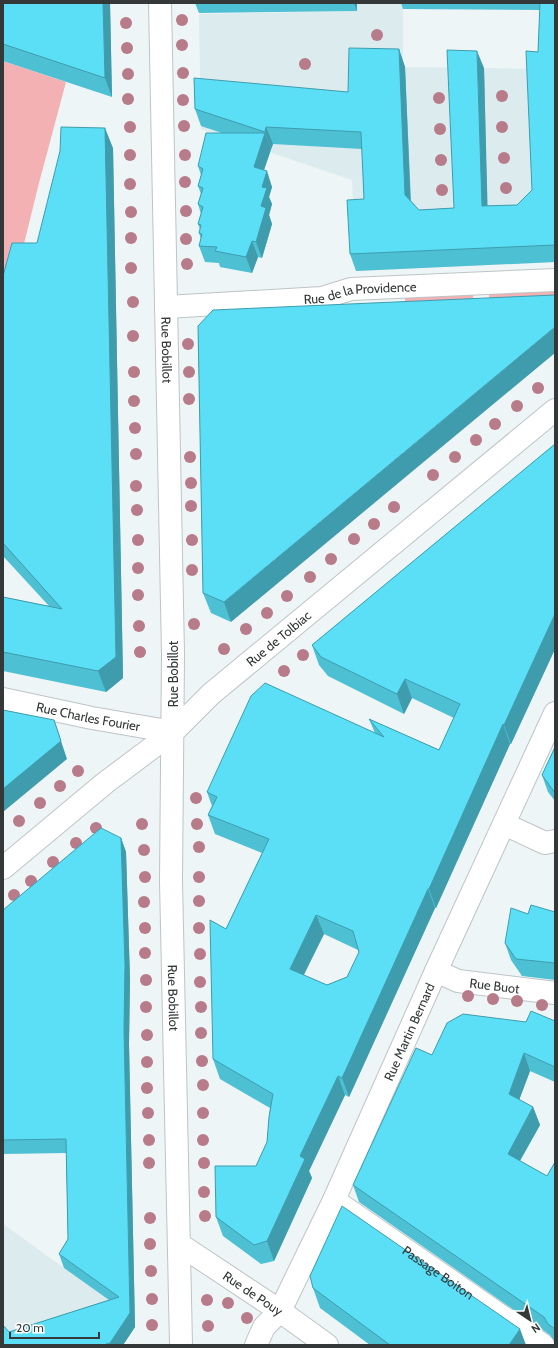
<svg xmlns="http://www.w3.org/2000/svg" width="558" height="1348" font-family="Cabin,sans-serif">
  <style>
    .built { fill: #dbebee }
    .green { fill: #f3b1b4 }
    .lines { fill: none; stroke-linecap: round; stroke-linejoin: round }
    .minor-casing { stroke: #bec4c6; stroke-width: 24 }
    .major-casing { stroke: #bec4c6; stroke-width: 24 }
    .minor { stroke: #fff; stroke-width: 22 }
    .major { stroke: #fff; stroke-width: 22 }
    .tree { fill: #b87b89 }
    .wall { fill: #4dc0d4; fill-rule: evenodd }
    .shaded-wall { fill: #3f9cad }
    .building { fill: #5adff7; stroke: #3f9cad; fill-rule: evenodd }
    .labels { text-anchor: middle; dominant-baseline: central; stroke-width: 4; stroke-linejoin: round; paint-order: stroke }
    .street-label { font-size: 13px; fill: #353838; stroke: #fff }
  </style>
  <rect width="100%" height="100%" fill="#eef5f6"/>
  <!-- built -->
  <g class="built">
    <polygon points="357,3 403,3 403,67 555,69 555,262 356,271 352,180 201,129 199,14 357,11"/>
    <polygon points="3,1224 135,1319 135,1327 123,1345 3,1345"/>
  </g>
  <!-- green -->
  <g class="green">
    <polygon points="3,61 66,82 39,183 19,264 3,297"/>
    <polygon points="555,291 555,309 490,312 489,294"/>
    <polygon points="473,295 474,314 405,316 405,298"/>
  </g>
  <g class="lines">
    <defs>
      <g id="minor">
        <path id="s1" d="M160 3 173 654 171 881 181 1345"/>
        <path id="s2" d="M166 307 322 298 351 289 555 280"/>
        <path id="s3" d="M3 699 92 718 173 732"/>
        <polyline points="504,824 545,843 555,841"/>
        <path id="s4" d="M436 971 458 981 555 993"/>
        <path id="s5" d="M334 1200 543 1345"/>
        <path id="s6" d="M179 1244 280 1311 327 1345"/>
        <path id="s7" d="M256 1345 264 1327 280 1311 334 1200 436 971 555 713"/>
      </g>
      <g id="major">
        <path id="s8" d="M3 868 105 783 173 732 211 694 555 410"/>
      </g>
    </defs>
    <!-- minor casing -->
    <use href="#minor" class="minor-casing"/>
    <!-- major casing -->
    <use href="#major" class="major-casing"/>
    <!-- minor -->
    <use href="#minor" class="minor"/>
    <!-- major -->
    <use href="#major" class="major"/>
  </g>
  <!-- trees -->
  <g class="tree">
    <circle cx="182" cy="20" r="6"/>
    <circle cx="126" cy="23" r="6"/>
    <circle cx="377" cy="35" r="6"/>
    <circle cx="182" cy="45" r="6"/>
    <circle cx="127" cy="48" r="6"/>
    <circle cx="305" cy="64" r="6"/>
    <circle cx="183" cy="73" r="6"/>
    <circle cx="128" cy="74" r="6"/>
    <circle cx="502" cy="96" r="6"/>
    <circle cx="439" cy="98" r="6"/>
    <circle cx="128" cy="99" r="6"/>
    <circle cx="183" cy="100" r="6"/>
    <circle cx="184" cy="126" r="6"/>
    <circle cx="130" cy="127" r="6"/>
    <circle cx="502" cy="127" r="6"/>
    <circle cx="440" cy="129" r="6"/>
    <circle cx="130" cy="155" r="6"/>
    <circle cx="185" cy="155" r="6"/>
    <circle cx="504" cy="158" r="6"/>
    <circle cx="441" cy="160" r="6"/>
    <circle cx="185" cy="182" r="6"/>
    <circle cx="130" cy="184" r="6"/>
    <circle cx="506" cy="188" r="6"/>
    <circle cx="442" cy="190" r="6"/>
    <circle cx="186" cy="211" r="6"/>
    <circle cx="131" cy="212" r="6"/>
    <circle cx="131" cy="238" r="6"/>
    <circle cx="186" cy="239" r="6"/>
    <circle cx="187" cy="264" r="6"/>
    <circle cx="131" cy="268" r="6"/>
    <circle cx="133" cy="302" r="6"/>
    <circle cx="133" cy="336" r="6"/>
    <circle cx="188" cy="344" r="6"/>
    <circle cx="134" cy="372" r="6"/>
    <circle cx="189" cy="372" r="6"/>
    <circle cx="538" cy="388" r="6"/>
    <circle cx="189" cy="399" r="6"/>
    <circle cx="134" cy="401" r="6"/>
    <circle cx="517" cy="406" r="6"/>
    <circle cx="495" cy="424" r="6"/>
    <circle cx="135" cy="428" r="6"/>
    <circle cx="476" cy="440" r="6"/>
    <circle cx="136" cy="454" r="6"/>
    <circle cx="190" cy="457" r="6"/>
    <circle cx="455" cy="457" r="6"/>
    <circle cx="433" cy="475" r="6"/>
    <circle cx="191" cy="483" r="6"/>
    <circle cx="136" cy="486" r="6"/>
    <circle cx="191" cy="506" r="6"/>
    <circle cx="394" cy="507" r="6"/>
    <circle cx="137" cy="510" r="6"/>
    <circle cx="374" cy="524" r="6"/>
    <circle cx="354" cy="539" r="6"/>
    <circle cx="138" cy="540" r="6"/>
    <circle cx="192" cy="540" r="6"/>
    <circle cx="331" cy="559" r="6"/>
    <circle cx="138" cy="568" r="6"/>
    <circle cx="192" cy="570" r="6"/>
    <circle cx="310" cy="577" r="6"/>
    <circle cx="138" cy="595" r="6"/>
    <circle cx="287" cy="596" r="6"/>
    <circle cx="267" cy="613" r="6"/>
    <circle cx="194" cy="624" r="6"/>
    <circle cx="139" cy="626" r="6"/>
    <circle cx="246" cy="629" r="6"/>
    <circle cx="224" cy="649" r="6"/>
    <circle cx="140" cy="652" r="6"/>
    <circle cx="303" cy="655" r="6"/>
    <circle cx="284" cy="671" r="6"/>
    <circle cx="78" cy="771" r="6"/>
    <circle cx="60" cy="786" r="6"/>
    <circle cx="196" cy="798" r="6"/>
    <circle cx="40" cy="803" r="6"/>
    <circle cx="19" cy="821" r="6"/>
    <circle cx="142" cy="824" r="6"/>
    <circle cx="197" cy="824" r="6"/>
    <circle cx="96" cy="828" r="6"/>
    <circle cx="76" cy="843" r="6"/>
    <circle cx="199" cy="847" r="6"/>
    <circle cx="144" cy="850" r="6"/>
    <circle cx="53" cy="862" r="6"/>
    <circle cx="145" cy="877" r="6"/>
    <circle cx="199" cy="877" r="6"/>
    <circle cx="31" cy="881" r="6"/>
    <circle cx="14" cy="895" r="6"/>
    <circle cx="199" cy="901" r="6"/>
    <circle cx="144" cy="902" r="6"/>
    <circle cx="145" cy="928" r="6"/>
    <circle cx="199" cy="928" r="6"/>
    <circle cx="145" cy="953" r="6"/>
    <circle cx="200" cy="954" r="6"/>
    <circle cx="146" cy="980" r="6"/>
    <circle cx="200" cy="982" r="6"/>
    <circle cx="468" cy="996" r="6"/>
    <circle cx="493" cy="999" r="6"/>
    <circle cx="517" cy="1001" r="6"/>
    <circle cx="542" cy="1005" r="6"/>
    <circle cx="146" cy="1007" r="6"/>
    <circle cx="201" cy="1007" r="6"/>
    <circle cx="201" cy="1033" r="6"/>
    <circle cx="147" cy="1035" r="6"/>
    <circle cx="202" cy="1061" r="6"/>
    <circle cx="147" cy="1062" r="6"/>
    <circle cx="203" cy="1085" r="6"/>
    <circle cx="147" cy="1088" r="6"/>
    <circle cx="148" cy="1113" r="6"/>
    <circle cx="203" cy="1113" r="6"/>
    <circle cx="149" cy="1140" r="6"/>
    <circle cx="203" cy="1140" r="6"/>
    <circle cx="149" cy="1163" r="6"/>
    <circle cx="204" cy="1163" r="6"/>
    <circle cx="204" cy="1192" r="6"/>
    <circle cx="205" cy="1216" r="6"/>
    <circle cx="150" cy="1218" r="6"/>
    <circle cx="150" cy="1244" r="6"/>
    <circle cx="151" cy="1271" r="6"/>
    <circle cx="152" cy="1299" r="6"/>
    <circle cx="207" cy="1300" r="6"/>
    <circle cx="228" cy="1303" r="6"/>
    <circle cx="247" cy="1318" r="6"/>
    <circle cx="152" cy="1325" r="6"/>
    <circle cx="208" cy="1326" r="6"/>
  </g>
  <!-- wall -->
  <g class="wall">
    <polygon points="3,3 110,3 112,97 3,61"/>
    <polygon points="195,3 357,3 357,11 199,13"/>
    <polygon points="401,3 555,3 555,262 356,271 350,254 364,199 362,149 273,144 264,170 272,187 269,197 272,204 269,215 272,224 262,258 258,257 252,273 220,267 219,263 205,262 199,246 201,239 199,233 200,229 198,224 201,214 198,204 201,194 198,186 201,175 198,166 222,133 201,126 195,109 348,92 399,49 405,67 411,201 419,210 454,208 484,68 487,206 517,205 532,190 540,10 403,9"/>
    <polygon points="113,148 123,678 106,692 3,671 3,597 49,606 3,556 3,276 37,243"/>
    <polygon points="198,326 231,622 211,613 203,593"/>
    <path d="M555 444V649L511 744H510L436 908H435L355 1084 349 1097 345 1095 309 1171 312 1178 274 1261 261 1264 223 1236 216 1217 256 1166 267 1142 270 1108 220 1079 213 1059 226 929 262 853 215 834 208 815 212 806 207 792 375 733 369 719 439 750 454 718 412 698 404 714 328 676 319 665 312 645ZM324 934 358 950 359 952 347 977 327 985 303 975Z"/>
    <polygon points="555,747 555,801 548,792 542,775"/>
    <polygon points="121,838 126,852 130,979 129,1044 135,1327 123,1345 3,1345 9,1332 109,1300 64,1268 59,1254 68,1239 66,1153 3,1154 3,910"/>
    <polygon points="555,912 555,980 522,976 511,960 505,943 528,914"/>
    <polygon points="555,1021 555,1082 530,1071 519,1100 533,1107 540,1125 520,1161 547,1176 555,1162 555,1342 550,1335 359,1202 353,1185 432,1055 526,1022"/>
    <polygon points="313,1288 526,1345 370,1345 320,1308"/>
  </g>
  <!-- shaded-wall -->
  <g class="shaded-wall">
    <polygon points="103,3 110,3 112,97 105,78"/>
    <polygon points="354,3 357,3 357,11"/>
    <polygon points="399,49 405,67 411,213 405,195"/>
    <polygon points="477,51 484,68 488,224 482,206"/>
    <polygon points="266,127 273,144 271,149 265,132"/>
    <polygon points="105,128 113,148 123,678 106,692 98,671"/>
    <polygon points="265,133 271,149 260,182 254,167"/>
    <polygon points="267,171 272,187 269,197 272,204 269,215 272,224 262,258 256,242 261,206 262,187"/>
    <polygon points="252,241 258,257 252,273 246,257"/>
    <polygon points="555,327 555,353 231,622 224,602"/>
    <polygon points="555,614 555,649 511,744 504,725"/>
    <polygon points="405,679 412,698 404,714 397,694"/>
    <polygon points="54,720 67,759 3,812 3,789"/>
    <polygon points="503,724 510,744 436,908 429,889"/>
    <polygon points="121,838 126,852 130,979 129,1044 135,1327 123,1345 111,1345 110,1343 130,1313 124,1030"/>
    <polygon points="428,889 435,908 349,1097 342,1078"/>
    <polygon points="316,915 324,934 297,989 290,969"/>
    <polygon points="524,1053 530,1071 515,1111 509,1094"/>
    <polygon points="338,1076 345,1095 309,1171 312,1178 274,1261 267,1241 300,1156"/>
    <polygon points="533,1107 540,1125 514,1171 508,1154"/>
    <polygon points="520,1329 526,1345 509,1345"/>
  </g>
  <!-- building -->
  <g class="building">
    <polygon points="3,3 103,3 105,78 3,44"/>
    <polygon points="540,3 555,3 555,245 350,254 347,200 364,199 361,132 266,127 265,132 195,109 194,78 348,92 349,48 399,49 405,195 419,210 454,208 447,50 477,51 482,206 517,205 532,190 526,51 538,52"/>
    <polygon points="61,127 105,128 116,657 98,671 3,652 3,597 62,609 3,543 3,276 12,243 37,243 60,151"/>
    <polygon points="206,133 265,133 254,167 267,171 262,187 267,188 261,206 266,208 256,242 252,241 246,257 215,251 217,247 199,246 202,234 199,233 201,225 198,224 203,207 198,204 203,188 198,186 203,169 198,166"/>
    <polygon points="555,295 555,327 224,602 203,593 198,326 213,310"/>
    <path d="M555 444V614L504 725 503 724 429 889H428L348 1065 342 1078 338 1076 300 1156 305 1159 267 1241 254 1245 216 1217 215 1166H256L267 1142 269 1117 273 1094 213 1059 210 920 226 929 269 839 208 815 217 797 207 792 251 696 265 683 384 737 369 719 439 750 460 704 405 679 397 694 321 657 312 645ZM316 915 353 931 359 952 347 977 327 985 290 969Z"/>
    <polygon points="3,710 54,720 61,741 3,789"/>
    <polygon points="555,747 555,793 542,775"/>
    <polygon points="101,828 121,838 125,965 124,1030 130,1313 110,1343 103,1345 3,1345 3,1325 9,1332 119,1297 59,1254 68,1239 66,1139 3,1140 3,910"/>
    <polygon points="531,905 555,912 555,963 516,959 505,943 511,908 528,914"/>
    <polygon points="531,1011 555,1021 555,1067 524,1053 509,1094 533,1107 508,1154 547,1176 555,1162 555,1329 548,1324 544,1317 353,1185 416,1048 432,1055 447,1023 463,1014 526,1022"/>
    <polygon points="342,1206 520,1329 509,1345 390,1345 313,1288 310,1276"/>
  </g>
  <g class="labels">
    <!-- street labels -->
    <g class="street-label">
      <text stroke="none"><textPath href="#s2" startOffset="195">Rue de la Providence</textPath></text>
      <text stroke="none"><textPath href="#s1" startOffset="347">Rue Bobillot</textPath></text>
      <text stroke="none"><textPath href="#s8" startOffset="359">Rue de Tolbiac</textPath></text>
      <text transform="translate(173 674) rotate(-90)">Rue Bobillot</text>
      <text stroke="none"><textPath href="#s3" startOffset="87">Rue Charles Fourier</textPath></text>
      <text stroke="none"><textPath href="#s4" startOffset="61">Rue Buot</textPath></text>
      <text stroke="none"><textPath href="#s1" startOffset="995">Rue Bobillot</textPath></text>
      <text stroke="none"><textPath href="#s7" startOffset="350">Rue Martin Bernard</textPath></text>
      <text stroke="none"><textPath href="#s5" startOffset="127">Passage Boiton</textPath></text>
      <text stroke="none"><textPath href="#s6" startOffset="89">Rue de Pouy</textPath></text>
    </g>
  </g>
  <!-- border -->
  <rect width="558" height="1348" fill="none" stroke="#353838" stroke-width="8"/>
  <!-- north arrow -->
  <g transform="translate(530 1320) rotate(145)" stroke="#ffffff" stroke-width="3" paint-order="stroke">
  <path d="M0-3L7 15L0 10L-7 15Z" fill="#353838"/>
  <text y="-6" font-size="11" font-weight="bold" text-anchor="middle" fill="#353838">N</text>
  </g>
  <!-- scale -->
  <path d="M10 1332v6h89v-6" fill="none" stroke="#353838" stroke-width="2"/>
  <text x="16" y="1332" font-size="12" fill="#353838" stroke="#ffffff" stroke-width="3" paint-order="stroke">20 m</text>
</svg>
